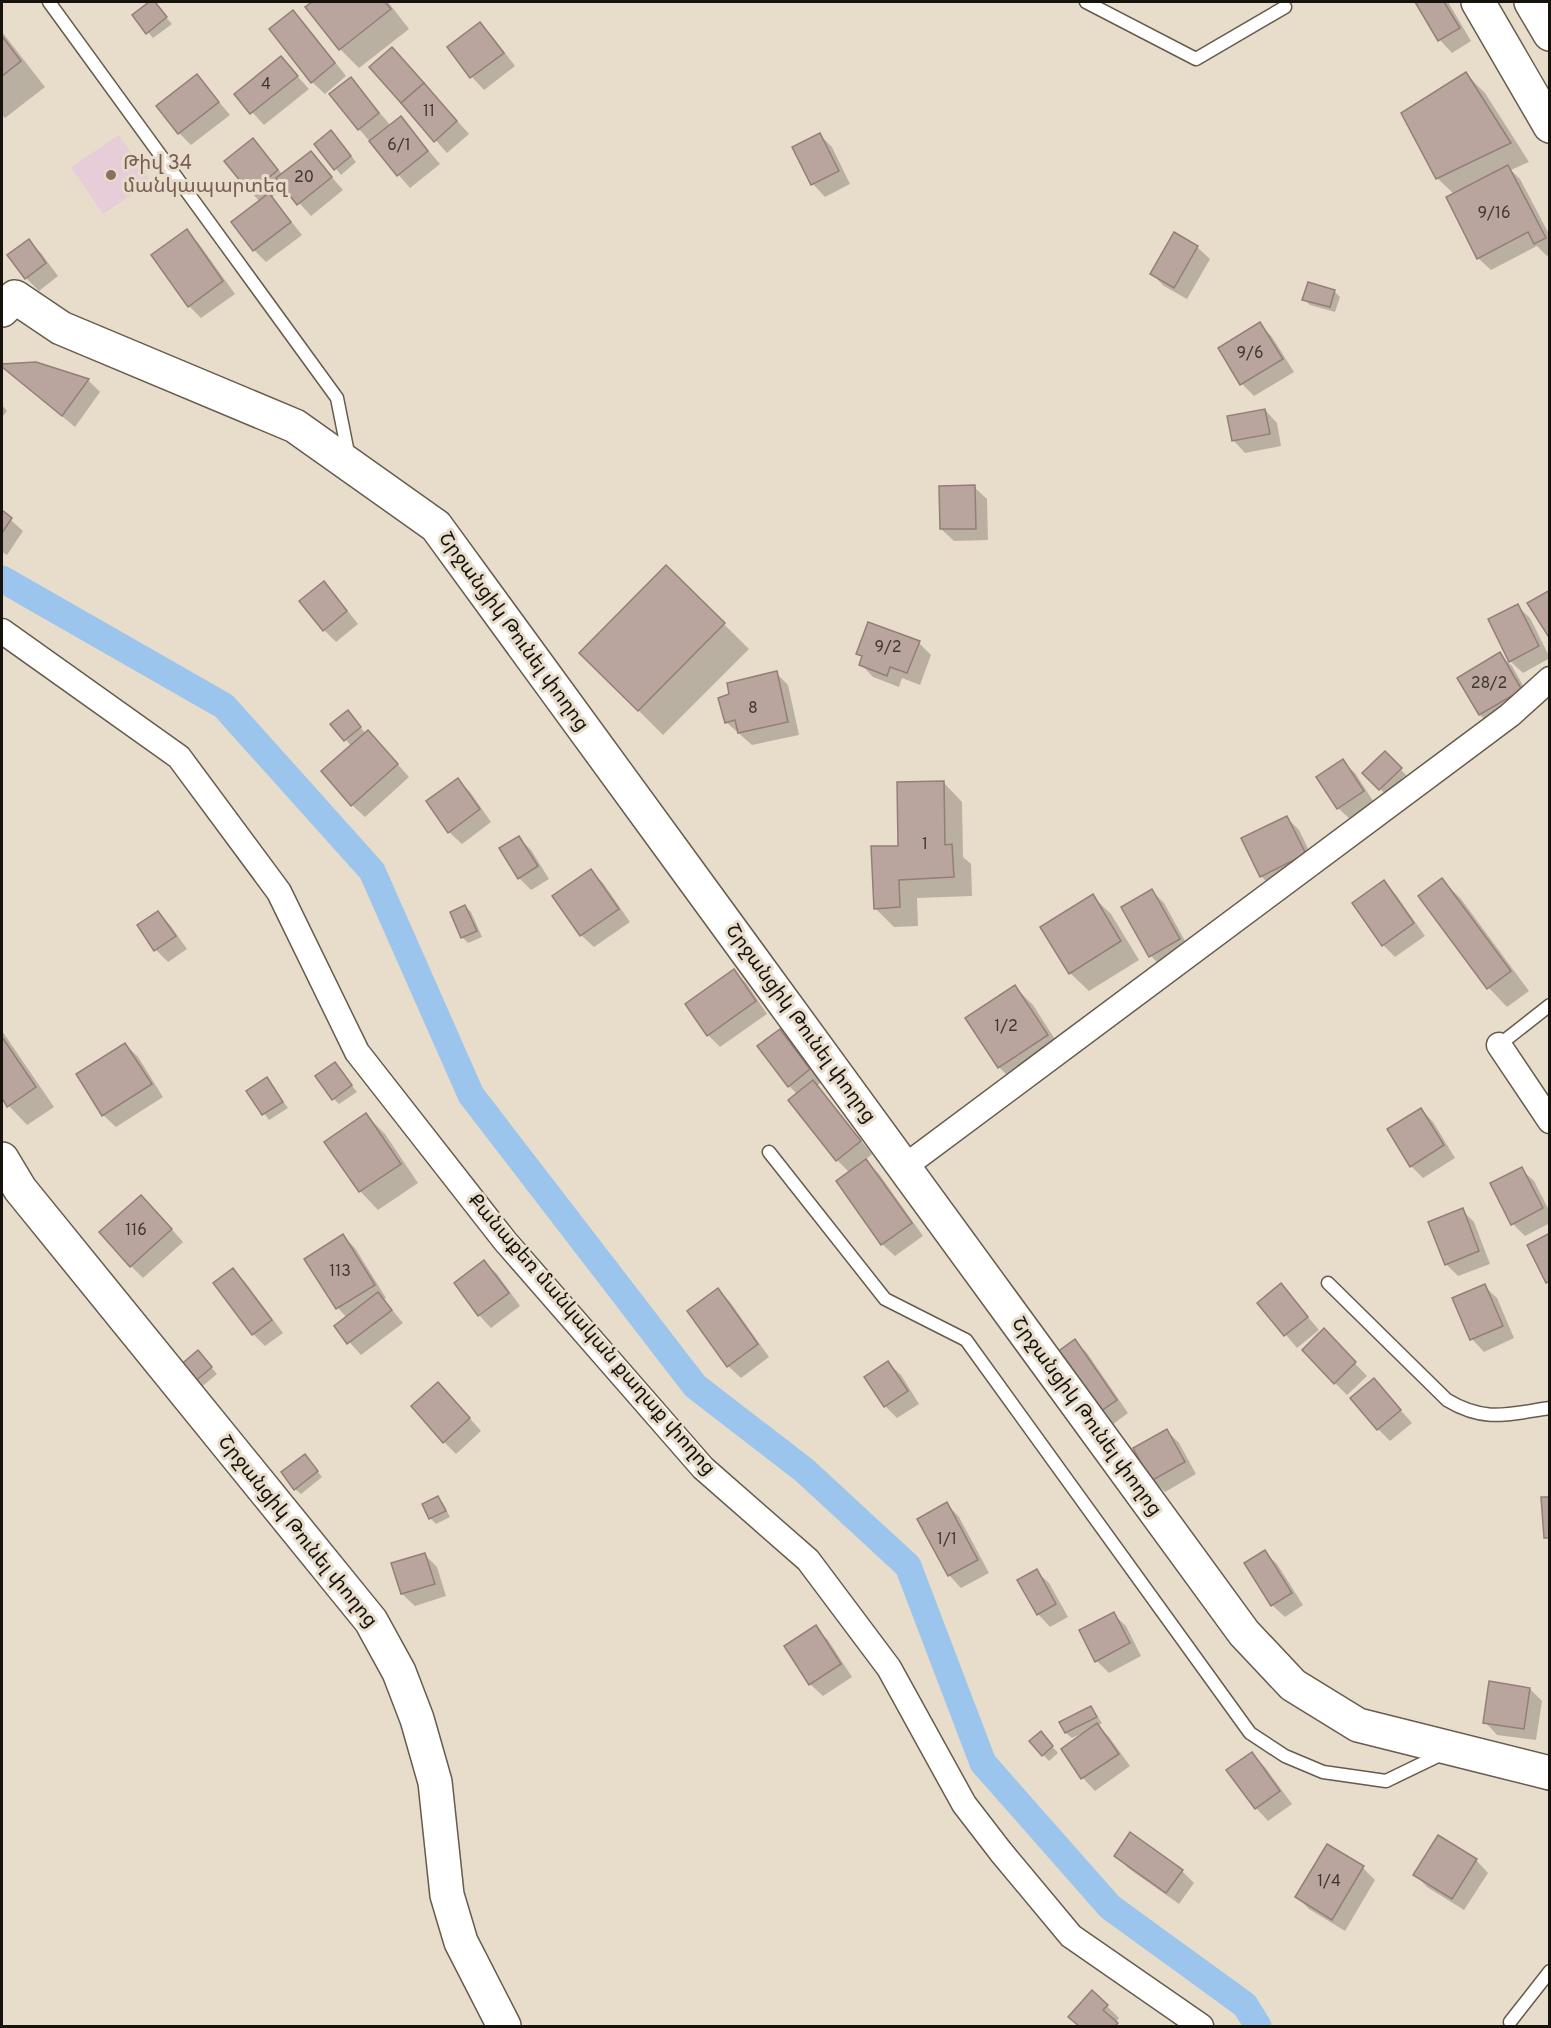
<svg xmlns="http://www.w3.org/2000/svg" width="1551" height="2028" font-family="Overpass,'Noto Sans Armenian',sans-serif">
  <style>
    .education { fill: #e6cdd7 }
    .shadow { fill: #0003 }
    .lines { fill: none; stroke-linecap: round; stroke-linejoin: round }
    .canal { stroke: #9cc5ed; stroke-width: 27 }
    .building { fill: #baa49e; stroke: #937e78; stroke-width: 1.5 }
    .lane-casing { stroke: #665c4c; stroke-width: 15 }
    .street-casing { stroke: #665c4c; stroke-width: 27 }
    .secondary-casing { stroke: #665c4c; stroke-width: 36 }
    .primary-casing { stroke: #665c4c; stroke-width: 36 }
    .lane { stroke: #fff; stroke-width: 12 }
    .street { stroke: #fff; stroke-width: 24 }
    .secondary { stroke: #fff; stroke-width: 33 }
    .primary { stroke: #fff; stroke-width: 33 }
    .education-dot { fill: #8d6e63; stroke: #e8ddcb; stroke-width: 2 }
    .labels { text-anchor: middle; dominant-baseline: central; stroke-width: 6; stroke-linejoin: round; paint-order: stroke }
    .number-label { font-size: 16px; fill: #3f3630 }
    .education-label { font-size: 20px; fill: #785e54; stroke: #e8ddcb; text-anchor: start }
    .street-label { font-size: 20px; fill: #16120c; stroke: #e8ddcb }
  </style>
  <rect width="100%" height="100%" fill="#e8ddcb"/>
  <!-- education -->
  <polygon class="education" points="119,135 151,182 103,214 71,167"/>
  <!-- shadow -->
  <g class="shadow">
    <polygon points="152,2 172,24 153,38 134,16"/>
    <polygon points="315,2 388,2 409,29 359,68 340,49 307,7"/>
    <polygon points="1416,2 1448,2 1471,41 1452,53 1440,40"/>
    <polygon points="293,12 305,24 346,76 325,94 312,82"/>
    <polygon points="480,24 492,36 515,66 484,90 472,77 449,47"/>
    <polygon points="2,32 45,87 5,118 2,115"/>
    <polygon points="281,58 309,89 264,125 236,94"/>
    <polygon points="404,61 469,134 447,153 371,67"/>
    <polygon points="1466,74 1485,93 1529,162 1511,170 1520,179 1550,236 1550,254 1547,256 1537,246 1491,270 1478,258 1454,194 1437,178"/>
    <polygon points="197,76 230,115 191,145 179,133"/>
    <polygon points="351,79 391,126 401,118 440,164 410,188 359,129"/>
    <polygon points="820,135 832,147 850,184 825,197 813,184 794,148"/>
    <polygon points="337,138 356,162 341,175 316,144"/>
    <polygon points="253,140 283,175 311,153 343,190 311,216 285,187 272,197 302,235 266,262 254,250 260,202 251,192"/>
    <polygon points="187,231 199,244 235,294 201,318 189,306"/>
    <polygon points="28,241 41,253 58,276 39,291 26,278 9,255"/>
    <polygon points="1197,247 1210,259 1187,299 1164,286 1152,274"/>
    <polygon points="1334,291 1340,297 1335,312 1310,305 1304,299"/>
    <polygon points="1260,324 1272,337 1294,372 1254,396 1242,384"/>
    <polygon points="36,363 88,380 100,392 75,427 2,366"/>
    <polygon points="2,405 7,411 2,417"/>
    <polygon points="1265,410 1277,423 1281,446 1245,453 1233,440"/>
    <polygon points="974,487 987,499 988,540 954,541 941,529"/>
    <polygon points="2,512 23,531 7,555 2,552"/>
    <polygon points="666,567 749,649 663,735 581,653"/>
    <polygon points="324,583 336,596 358,624 336,642 324,630"/>
    <polygon points="1517,606 1530,618 1550,658 1523,673 1510,661"/>
    <polygon points="919,643 931,655 920,685 902,678 899,687 873,677 861,664 863,658 858,654"/>
    <polygon points="1499,654 1512,666 1533,703 1493,727 1480,715 1459,678"/>
    <polygon points="776,673 788,685 799,735 752,745 726,722"/>
    <polygon points="353,718 366,734 380,744 409,777 365,817 352,805 351,746 333,724"/>
    <polygon points="1385,753 1406,775 1386,795 1365,773"/>
    <polygon points="1342,761 1355,773 1375,804 1351,820 1338,808"/>
    <polygon points="457,780 470,792 491,822 462,844 449,832"/>
    <polygon points="944,783 962,802 963,857 971,864 972,896 917,898 918,926 894,927 875,908 900,848"/>
    <polygon points="1287,818 1299,830 1317,867 1273,888 1261,876"/>
    <polygon points="519,838 531,850 549,879 531,890 519,878"/>
    <polygon points="591,871 603,883 630,922 594,947 581,935"/>
    <polygon points="1442,880 1461,899 1529,991 1507,1007 1489,988 1420,896"/>
    <polygon points="1383,882 1396,895 1425,936 1395,957 1383,945"/>
    <polygon points="1152,891 1164,903 1191,952 1163,968 1151,956"/>
    <polygon points="1092,896 1111,914 1139,960 1089,991 1070,973"/>
    <polygon points="465,906 471,912 482,937 468,943 462,937"/>
    <polygon points="158,912 170,925 187,949 168,962 156,950 139,925"/>
    <polygon points="734,971 746,983 767,1014 720,1047 708,1035"/>
    <polygon points="1015,987 1033,1005 1065,1055 1018,1086 999,1067"/>
    <polygon points="2,1031 54,1107 27,1125 9,1106 2,1096"/>
    <polygon points="780,1031 792,1043 821,1082 817,1086 872,1154 865,1160 879,1174 923,1236 895,1256 882,1244 838,1182 850,1173 837,1160 797,1094 789,1086"/>
    <polygon points="125,1044 138,1057 163,1097 116,1127 103,1115"/>
    <polygon points="335,1064 357,1092 339,1104 334,1099"/>
    <polygon points="267,1079 288,1108 269,1120 248,1091"/>
    <polygon points="1421,1109 1433,1122 1455,1158 1423,1178 1411,1166"/>
    <polygon points="366,1115 385,1134 418,1183 378,1210 360,1191"/>
    <polygon points="1521,1169 1534,1181 1550,1212 1550,1223 1525,1236 1513,1224"/>
    <polygon points="154,1209 183,1242 143,1278 131,1266"/>
    <polygon points="1462,1210 1474,1222 1490,1264 1458,1276 1446,1264"/>
    <polygon points="343,1236 355,1248 386,1298 383,1299 403,1323 361,1355 336,1327 347,1318 338,1308 306,1259"/>
    <polygon points="484,1262 497,1274 520,1306 491,1328 479,1315 456,1283"/>
    <polygon points="233,1270 245,1282 283,1333 265,1346 253,1334"/>
    <polygon points="1281,1285 1319,1330 1297,1348 1259,1303"/>
    <polygon points="1484,1286 1497,1298 1514,1338 1484,1352 1472,1339"/>
    <polygon points="718,1290 730,1302 769,1357 741,1378 728,1366"/>
    <polygon points="1324,1331 1367,1376 1347,1395 1335,1383"/>
    <polygon points="1075,1341 1087,1353 1128,1413 1112,1425 1058,1353"/>
    <polygon points="203,1358 217,1374 199,1389 193,1383"/>
    <polygon points="888,1363 901,1375 919,1404 897,1418 885,1406"/>
    <polygon points="1374,1380 1412,1423 1390,1441 1378,1429"/>
    <polygon points="450,1396 481,1431 456,1454 444,1442"/>
    <polygon points="1167,1431 1179,1443 1196,1474 1165,1492 1152,1480"/>
    <polygon points="310,1461 322,1477 301,1494 295,1489"/>
    <polygon points="438,1498 443,1503 450,1517 436,1524 430,1518 424,1505"/>
    <polygon points="947,1504 959,1517 989,1573 961,1588 949,1575"/>
    <polygon points="1264,1552 1277,1564 1303,1605 1285,1617 1272,1605"/>
    <polygon points="425,1555 437,1567 446,1596 415,1606 402,1594"/>
    <polygon points="1036,1571 1049,1583 1068,1617 1050,1627 1038,1614"/>
    <polygon points="1113,1614 1126,1626 1141,1656 1109,1673 1097,1661"/>
    <polygon points="815,1627 828,1640 852,1677 823,1696 810,1684"/>
    <polygon points="1530,1689 1542,1701 1536,1740 1497,1735 1485,1722"/>
    <polygon points="1091,1707 1102,1723 1098,1726 1109,1737 1130,1766 1095,1791 1083,1778 1063,1749 1082,1736 1081,1734 1072,1738 1066,1733 1061,1722"/>
    <polygon points="1046,1739 1058,1753 1049,1761 1043,1755"/>
    <polygon points="1252,1754 1264,1766 1292,1804 1268,1821 1256,1808 1228,1771"/>
    <polygon points="1116,1855 1182,1871 1194,1883 1179,1904 1128,1868"/>
    <polygon points="1476,1860 1488,1873 1464,1910 1427,1887 1415,1874"/>
    <polygon points="1363,1868 1375,1880 1345,1931 1309,1909 1297,1897"/>
    <polygon points="1107,2006 1119,2018 1115,2023 1119,2026 1080,2026 1070,2017"/>
  </g>
  <g class="lines">
    <!-- canal -->
    <polyline class="canal" points="2,579 224,706 372,871 471,1095 695,1386 804,1470 908,1566 983,1763 1110,1907 1245,2005 1258,2026"/>
  </g>
  <!-- building -->
  <g class="building">
    <polygon points="149,2 155,2 167,17 146,34 132,15"/>
    <polygon points="312,2 385,2 391,9 339,50 305,7"/>
    <polygon points="1415,2 1444,2 1460,28 1438,41"/>
    <polygon points="293,10 335,63 311,83 269,29"/>
    <polygon points="480,22 504,53 470,78 447,47"/>
    <polygon points="2,36 21,61 2,76"/>
    <polygon points="392,47 424,83 401,103 369,67"/>
    <polygon points="281,56 298,76 250,114 234,94"/>
    <polygon points="1466,72 1511,143 1436,179 1401,113"/>
    <polygon points="197,74 219,102 178,134 156,106"/>
    <polygon points="351,77 379,113 358,130 329,94"/>
    <polygon points="424,83 457,121 434,142 401,103"/>
    <polygon points="401,116 428,151 397,176 369,141"/>
    <polygon points="331,130 351,156 334,170 314,144"/>
    <polygon points="820,133 839,171 811,185 792,147"/>
    <polygon points="253,138 278,170 250,193 224,161"/>
    <polygon points="311,151 332,177 297,205 276,178"/>
    <polygon points="1508,165 1546,238 1534,244 1528,232 1477,259 1446,197"/>
    <polygon points="269,193 291,222 253,251 231,222"/>
    <polygon points="187,229 223,281 188,307 151,255"/>
    <polygon points="1174,232 1198,246 1174,288 1150,274"/>
    <polygon points="29,239 46,263 25,279 7,255"/>
    <polygon points="1308,282 1335,290 1330,307 1302,300"/>
    <polygon points="1260,322 1283,359 1240,385 1218,348"/>
    <polygon points="36,362 89,379 62,416 2,367 2,364"/>
    <polygon points="1265,409 1270,434 1232,441 1227,416"/>
    <polygon points="975,485 976,529 940,529 939,486"/>
    <polygon points="2,510 12,518 2,533"/>
    <polygon points="666,565 725,623 638,711 579,653"/>
    <polygon points="324,581 347,611 323,631 299,601"/>
    <polygon points="1550,590 1550,639 1527,603"/>
    <polygon points="1518,604 1539,646 1509,662 1488,619"/>
    <polygon points="868,622 920,641 907,673 890,667 887,676 859,665 862,656 856,654"/>
    <polygon points="1500,652 1522,690 1479,715 1457,678"/>
    <polygon points="777,671 788,722 738,733 735,720 725,723 718,698 729,694 727,683"/>
    <polygon points="348,710 361,727 344,741 330,724"/>
    <polygon points="368,730 398,764 351,806 321,771"/>
    <polygon points="1385,751 1402,768 1379,790 1362,773"/>
    <polygon points="1343,759 1364,791 1337,809 1316,777"/>
    <polygon points="458,778 480,809 448,833 426,801"/>
    <polygon points="944,781 945,845 952,844 954,877 899,880 900,907 874,909 871,846 898,846 897,782"/>
    <polygon points="1287,816 1306,854 1260,877 1241,838"/>
    <polygon points="519,836 538,866 518,879 499,848"/>
    <polygon points="591,869 619,909 580,936 552,896"/>
    <polygon points="1442,878 1511,971 1487,989 1418,896"/>
    <polygon points="1384,880 1414,923 1382,946 1352,903"/>
    <polygon points="1152,889 1180,939 1149,957 1121,907"/>
    <polygon points="1093,894 1121,941 1069,974 1040,927"/>
    <polygon points="465,905 477,931 461,938 450,912"/>
    <polygon points="158,911 176,936 154,951 137,925"/>
    <polygon points="734,969 756,1001 707,1036 685,1004"/>
    <polygon points="1015,985 1048,1035 998,1068 965,1018"/>
    <polygon points="780,1029 810,1069 788,1087 757,1046"/>
    <polygon points="2,1037 36,1087 7,1107 2,1098"/>
    <polygon points="125,1043 152,1084 102,1116 76,1074"/>
    <polygon points="335,1062 352,1085 332,1100 315,1076"/>
    <polygon points="267,1077 283,1102 262,1115 246,1091"/>
    <polygon points="813,1080 861,1141 836,1161 788,1100"/>
    <polygon points="1421,1108 1444,1145 1410,1167 1387,1129"/>
    <polygon points="366,1113 401,1164 359,1192 324,1142"/>
    <polygon points="866,1159 912,1223 881,1245 836,1181"/>
    <polygon points="1522,1167 1543,1208 1511,1225 1490,1183"/>
    <polygon points="141,1195 172,1229 130,1267 99,1232"/>
    <polygon points="1463,1208 1479,1251 1445,1265 1428,1222"/>
    <polygon points="1550,1233 1550,1281 1546,1283 1527,1245"/>
    <polygon points="343,1234 375,1285 336,1309 304,1259"/>
    <polygon points="484,1260 509,1293 478,1316 454,1283"/>
    <polygon points="233,1268 272,1320 252,1335 213,1283"/>
    <polygon points="1281,1283 1308,1317 1284,1336 1257,1303"/>
    <polygon points="1485,1284 1503,1326 1470,1340 1452,1298"/>
    <polygon points="718,1288 758,1344 727,1367 687,1311"/>
    <polygon points="378,1292 392,1310 347,1344 334,1326"/>
    <polygon points="1324,1328 1356,1362 1334,1384 1302,1350"/>
    <polygon points="1075,1339 1117,1400 1098,1413 1056,1353"/>
    <polygon points="198,1350 212,1367 192,1384 178,1367"/>
    <polygon points="888,1361 908,1391 884,1407 864,1377"/>
    <polygon points="1374,1378 1401,1410 1377,1430 1350,1398"/>
    <polygon points="438,1382 470,1418 443,1443 411,1406"/>
    <polygon points="1167,1429 1185,1462 1151,1481 1133,1448"/>
    <polygon points="305,1454 318,1471 294,1490 281,1472"/>
    <polygon points="438,1496 446,1511 429,1519 422,1504"/>
    <polygon points="1541,1497 1550,1497 1550,1538 1544,1538"/>
    <polygon points="947,1502 978,1560 948,1576 917,1519"/>
    <polygon points="1265,1550 1292,1593 1271,1606 1244,1563"/>
    <polygon points="425,1553 435,1584 401,1594 391,1563"/>
    <polygon points="1037,1569 1056,1604 1037,1615 1017,1580"/>
    <polygon points="1114,1612 1130,1643 1095,1662 1079,1630"/>
    <polygon points="816,1625 841,1664 809,1685 784,1646"/>
    <polygon points="1489,1681 1530,1688 1524,1729 1483,1723"/>
    <polygon points="1091,1706 1097,1717 1065,1733 1059,1722"/>
    <polygon points="1097,1723 1119,1754 1081,1779 1061,1749"/>
    <polygon points="1041,1731 1053,1746 1042,1756 1029,1741"/>
    <polygon points="1252,1752 1280,1791 1255,1809 1226,1770"/>
    <polygon points="1130,1832 1183,1870 1166,1893 1114,1856"/>
    <polygon points="1438,1835 1477,1859 1452,1899 1413,1875"/>
    <polygon points="1327,1844 1364,1866 1332,1920 1295,1897"/>
    <polygon points="1092,1990 1108,2005 1103,2010 1118,2023 1115,2026 1079,2026 1068,2017"/>
  </g>
  <g class="lines">
    <defs>
      <g id="lane">
        <polyline points="49,2 337,398 349,458"/>
        <polyline points="1086,2 1196,59 1285,7"/>
        <polyline points="1499,1045 1550,1005"/>
        <polyline points="769,1152 885,1299 966,1340 1250,1733 1285,1756 1323,1772 1386,1781 1444,1753"/>
        <path d="M1328 1283 1447 1400C1485 1423 1509 1414 1550 1408"/>
        <polyline points="1510,2022 1550,1971"/>
      </g>
      <g id="street">
        <polyline points="2,631 179,757 279,892 357,1052 505,1241 703,1468 808,1560 889,1668 964,1804 1001,1852 1071,1936 1201,2026"/>
        <polyline points="1499,1045 1550,1121"/>
        <polyline points="904,1167 1510,715 1550,679"/>
      </g>
      <g id="secondary">
        <polyline points="2,310 15,297 61,328 295,426 436,526 1244,1633 1293,1685 1358,1725 1550,1773"/>
        <polyline points="2,1159 20,1189 371,1621 399,1672 417,1719 435,1782 447,1895 461,1942 504,2026"/>
      </g>
      <g id="primary">
        <polyline points="1478,2 1550,126"/>
        <polyline points="1531,2 1550,34"/>
      </g>
    </defs>
    <!-- lane casing -->
    <use href="#lane" class="lane-casing"/>
    <!-- street casing -->
    <use href="#street" class="street-casing"/>
    <!-- secondary casing -->
    <use href="#secondary" class="secondary-casing"/>
    <!-- primary casing -->
    <use href="#primary" class="primary-casing"/>
    <!-- lane -->
    <use href="#lane" class="lane"/>
    <!-- street -->
    <use href="#street" class="street"/>
    <!-- secondary -->
    <use href="#secondary" class="secondary"/>
    <!-- primary -->
    <use href="#primary" class="primary"/>
  </g>
  <!-- markers -->
  <circle class="education-dot" cx="111" cy="175" r="6"/>
  <g class="labels">
    <!-- number labels -->
    <g class="number-label">
      <text x="266" y="85">4</text>
      <text x="429" y="112">11</text>
      <text x="399" y="146">6/1</text>
      <text x="304" y="178">20</text>
      <text x="1494" y="214">9/16</text>
      <text x="1250" y="354">9/6</text>
      <text x="888" y="648">9/2</text>
      <text x="1489" y="684">28/2</text>
      <text x="753" y="709">8</text>
      <text x="925" y="845">1</text>
      <text x="1006" y="1027">1/2</text>
      <text x="136" y="1231">116</text>
      <text x="340" y="1272">113</text>
      <text x="947" y="1540">1/1</text>
      <text x="1329" y="1882">1/4</text>
    </g>
    <!-- education labels -->
    <g class="education-label">
      <text x="123" y="164">Թիվ 34<tspan x="123" dy="23">մանկապարտեզ</tspan></text>
    </g>
    <!-- street labels -->
    <g class="street-label">
      <text transform="translate(513 632) rotate(54)">Շրջանցիկ Թունել փողոց</text>
      <text transform="translate(800 1024) rotate(54)">Շրջանցիկ Թունել փողոց</text>
      <text transform="translate(591 1335) rotate(49)">Քանաքեռ մանկական քաղաք փողոց</text>
      <text transform="translate(1086 1417) rotate(54)">Շրջանցիկ Թունել փողոց</text>
      <text transform="translate(297 1532) rotate(51)">Շրջանցիկ Թունել փողոց</text>
    </g>
  </g>
  <!-- border -->
  <rect width="1551" height="2028" fill="none" stroke="#16120c" stroke-width="6"/>
</svg>
